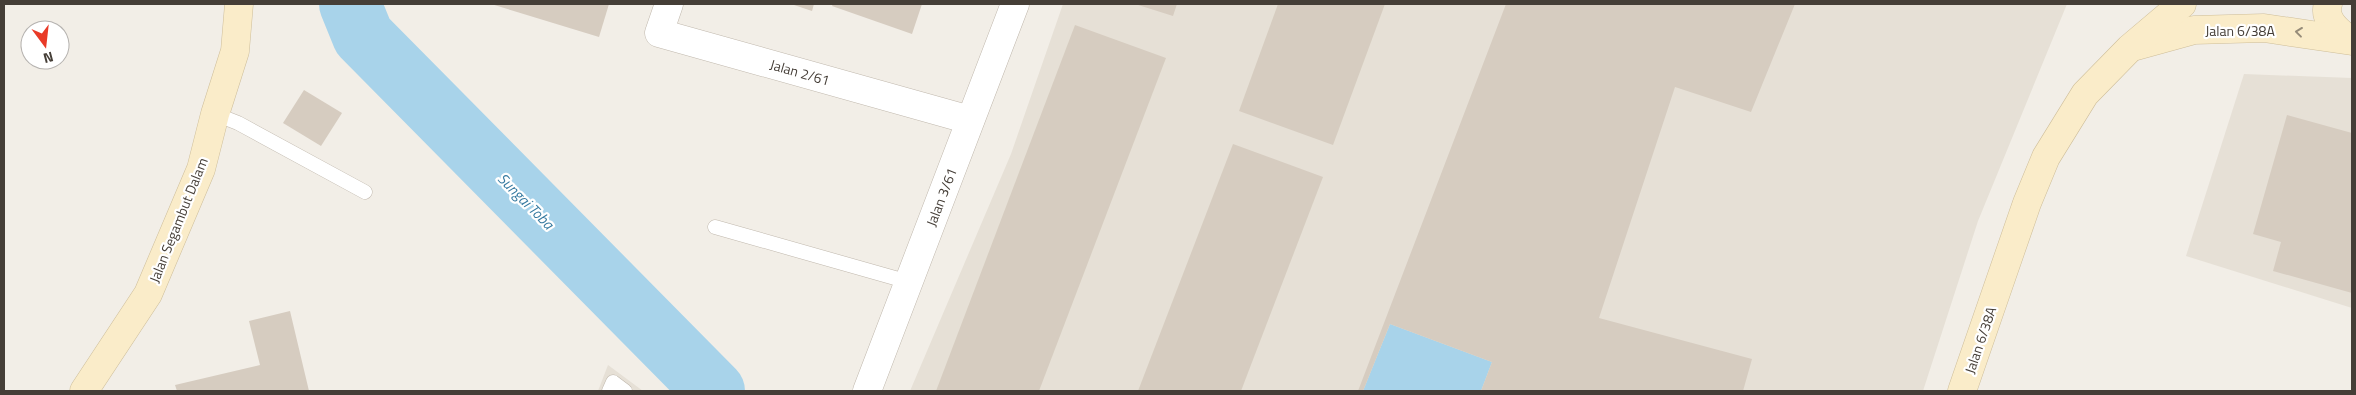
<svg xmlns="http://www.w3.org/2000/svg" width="2356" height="395" font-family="'Titillium Web',sans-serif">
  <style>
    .residential { fill: #e6e0d6 }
    .water { fill: #a8d3ea }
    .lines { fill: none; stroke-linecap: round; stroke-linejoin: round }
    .river { stroke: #a8d3ea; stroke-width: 62 }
    .building { fill: #d6ccc0 }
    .lane-casing { stroke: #c0b8ad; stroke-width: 15 }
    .street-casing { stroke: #c0b8ad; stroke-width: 29 }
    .secondary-casing { stroke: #cebe9a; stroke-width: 29 }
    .lane { stroke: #fff; stroke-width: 14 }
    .street { stroke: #fff; stroke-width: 28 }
    .secondary { stroke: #faecc9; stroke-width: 28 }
    .oneway { stroke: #968c79 }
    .labels { text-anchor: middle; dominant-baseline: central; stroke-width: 4.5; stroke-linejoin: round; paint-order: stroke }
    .street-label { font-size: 14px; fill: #453e37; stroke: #fff }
    .water-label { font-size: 15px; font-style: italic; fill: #367aa0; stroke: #fff }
  </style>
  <rect width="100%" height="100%" fill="#f2eee7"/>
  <!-- residential -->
  <g class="residential">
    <polygon points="1063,4 2067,4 1978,221 1923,391 910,391 1011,154"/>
    <polygon points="2244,74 2352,78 2352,308 2186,256"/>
    <polygon points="608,365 643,391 598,391"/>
  </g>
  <!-- water -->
  <polygon class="water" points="1390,324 1492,362 1481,391 1363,391"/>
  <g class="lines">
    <!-- river -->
    <polyline class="river" points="350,4 363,36 714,391"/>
  </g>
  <!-- building -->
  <g class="building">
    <polygon points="491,4 609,4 599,37"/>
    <polygon points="791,4 814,4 812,11"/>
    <polygon points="833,4 922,4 912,34 832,6"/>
    <polygon points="1135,4 1177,4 1173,16"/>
    <polygon points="1278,4 1385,4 1333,145 1239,111"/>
    <polygon points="1506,4 1795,4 1751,112 1675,87 1599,318 1752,359 1743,391 1481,391 1492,362 1390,324 1363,391 1358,391"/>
    <polygon points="1075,25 1166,58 1039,391 936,391"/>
    <polygon points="304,90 342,113 321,146 283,123"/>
    <polygon points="2287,115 2352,133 2352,293 2273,271 2281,242 2253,234"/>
    <polygon points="1233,144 1323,177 1241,391 1138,391"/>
    <polygon points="290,311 309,391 177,391 175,385 260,365 249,321"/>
  </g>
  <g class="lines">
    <defs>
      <g id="lane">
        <polyline points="215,114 238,123 365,192"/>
        <polyline points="715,227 909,282"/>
        <polyline points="609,391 613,382 625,391"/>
      </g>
      <g id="street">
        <polyline points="669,4 659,33 970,120"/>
        <polyline points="867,391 1015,4"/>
      </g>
      <g id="secondary">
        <path d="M2328 4C2323 19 2337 30 2348 39"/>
        <polyline points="2136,46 2194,30 2264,28 2352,41"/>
        <polyline points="84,391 148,294 201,169 215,114 235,51 239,4"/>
        <polyline points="1962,391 2027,203 2046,157 2085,94 2130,48 2182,4"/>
      </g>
    </defs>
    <!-- lane casing -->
    <use href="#lane" class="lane-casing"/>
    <!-- street casing -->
    <use href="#street" class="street-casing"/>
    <!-- secondary casing -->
    <use href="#secondary" class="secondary-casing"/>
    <!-- lane -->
    <use href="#lane" class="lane"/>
    <!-- street -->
    <use href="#street" class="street"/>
    <!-- secondary -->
    <use href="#secondary" class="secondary"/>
  </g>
  <!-- one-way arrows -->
  <defs><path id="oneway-chevron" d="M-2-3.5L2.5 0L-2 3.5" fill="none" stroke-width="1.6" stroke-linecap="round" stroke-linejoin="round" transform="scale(1.25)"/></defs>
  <use class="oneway" href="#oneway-chevron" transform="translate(2299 32) rotate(-173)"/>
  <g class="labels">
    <!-- street labels -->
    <g class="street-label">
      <text x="2240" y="30">Jalan 6/38A</text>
      <text transform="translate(800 72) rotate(16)">Jalan 2/61</text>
      <text transform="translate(941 197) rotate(-69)">Jalan 3/61</text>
      <text transform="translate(178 220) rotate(-68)">Jalan Segambut Dalam</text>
      <text transform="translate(1980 340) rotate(-71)">Jalan 6/38A</text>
    </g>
    <!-- water labels -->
    <g class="water-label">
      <text transform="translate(526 201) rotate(45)">Sungai Toba</text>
    </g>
  </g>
  <!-- border -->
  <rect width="2356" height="395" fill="none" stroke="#453e37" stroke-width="10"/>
  <!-- north arrow -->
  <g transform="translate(45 45) rotate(165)"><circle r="24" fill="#ffffff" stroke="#b5b2af"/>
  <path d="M0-4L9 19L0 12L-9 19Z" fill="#e93a27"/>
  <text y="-8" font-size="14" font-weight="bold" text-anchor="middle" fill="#453e37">N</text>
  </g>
</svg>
